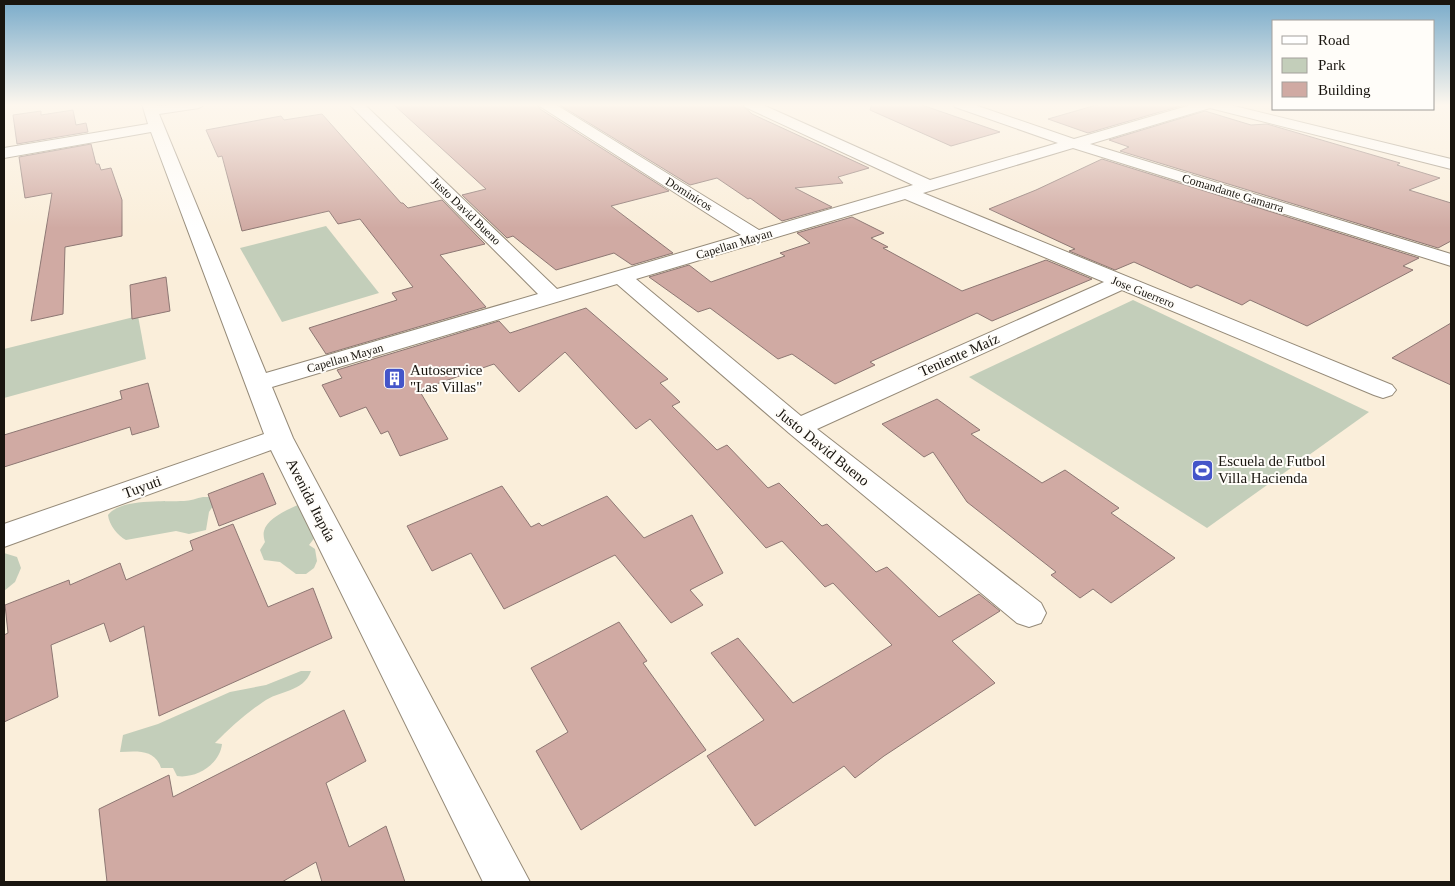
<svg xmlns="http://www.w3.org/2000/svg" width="1455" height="886" font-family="Georgia,serif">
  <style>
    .green { fill: #c3ceba }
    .building { fill: #d0aaa3; stroke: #8d7773 }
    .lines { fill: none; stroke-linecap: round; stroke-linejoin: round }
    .minor-casing { stroke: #958a78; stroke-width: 2 }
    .minor { fill: #fff; fill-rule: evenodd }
    .labels { text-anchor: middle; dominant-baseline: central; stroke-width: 4; stroke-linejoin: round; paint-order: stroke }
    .far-street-label { font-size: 12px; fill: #19150f; stroke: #fffdf9 }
    .street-label { font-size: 15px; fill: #19150f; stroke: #fffdf9 }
    .poi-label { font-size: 15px; fill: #19150f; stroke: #fffdf9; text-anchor: start }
  </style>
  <rect width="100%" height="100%" fill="#faeeda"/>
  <!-- green -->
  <g class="green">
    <polygon points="326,226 379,293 282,322 240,248"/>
    <polygon points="1133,300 1369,412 1207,528 969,377"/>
    <polygon points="138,316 146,359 4,398 4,349"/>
    <path d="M203 497H212L217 500 209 512 206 530 189 534 176 531 126 540C118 536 109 525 108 515 121 498 164 502 184 501 190 501 197 498 203 497Z"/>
    <path d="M313 499 329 519 309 545 315 549 317 561 314 568 306 574H296L280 562 264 560 260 550 265 542C264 539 263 534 264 531 267 516 300 504 313 499Z"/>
    <polygon points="4,553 17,557 21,568 15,582 4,591"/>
    <path d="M301 671H311C303 693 279 690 263 702 245 714 230 728 215 743L222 744C220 764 196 779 177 776L173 768H161C155 749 137 751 120 752L123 735 158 724 230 692 266 685Z"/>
  </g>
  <!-- building -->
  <g class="building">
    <polygon points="393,104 537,104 540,109 669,191 611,206 673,253 632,265 614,253 556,270 513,236 507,238 462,195 486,189"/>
    <polygon points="558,104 741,104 752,114 869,168 838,177 843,183 795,188 832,207 782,221 750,198 748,199 717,178 690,185"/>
    <polygon points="872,104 919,104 1000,132 951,146 870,110"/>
    <polygon points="1100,104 1179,104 1184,105 1088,133 1048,119"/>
    <polygon points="73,110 76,125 86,123 88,132 17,144 13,115 41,111 41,115"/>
    <polygon points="1205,111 1251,125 1267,124 1400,163 1397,165 1440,178 1409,190 1451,203 1451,241 1438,248 1120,151 1129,147 1109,140"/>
    <polygon points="322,114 401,203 403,203 408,208 442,200 485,244 440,255 486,307 326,354 309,328 397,300 392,293 413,287 360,219 338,224 329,211 242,231 222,156 218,157 206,130 281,116 284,120"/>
    <polygon points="91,144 96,164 99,164 101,170 111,168 122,200 122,236 65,247 63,314 31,321 52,193 25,198 19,157"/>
    <polygon points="1102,159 1419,258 1403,266 1413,270 1307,326 1250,300 1242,305 1197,285 1191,288 1134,262 1115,270 1069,251 1075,249 989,209 1036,190"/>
    <polygon points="852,217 884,233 871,238 888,247 883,248 962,291 1046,260 1092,279 992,321 977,313 870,362 875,365 835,384 792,354 778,359 710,308 698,312 649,277 689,265 711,282 785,256 780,253 810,243 797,233"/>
    <polygon points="166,277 170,311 132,319 130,285"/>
    <polygon points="586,308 668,379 660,383 680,402 672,406 717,450 727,445 768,488 779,483 822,526 827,524 876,572 887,567 939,617 979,594 1000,611 952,641 995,683 884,756 855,778 844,766 755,826 707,756 764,720 711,653 738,638 793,703 892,645 833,583 825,587 782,541 766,548 650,419 636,429 565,352 519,392 494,364 419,390 448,439 400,456 388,431 381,434 366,407 340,417 322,385 342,378 337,370 499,321 510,333"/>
    <polygon points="1451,323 1451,385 1392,358"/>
    <polygon points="148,383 159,427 132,435 130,427 4,467 4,435 122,399 120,391"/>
    <polygon points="937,399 980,430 971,434 1042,483 1065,470 1119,508 1111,513 1175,558 1111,603 1093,589 1080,598 1051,575 1056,572 967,502 933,452 924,457 882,424"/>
    <polygon points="263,473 276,504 219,526 208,494"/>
    <polygon points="502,486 531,527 539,523 542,526 607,496 644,538 692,515 723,573 690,590 703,605 671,623 615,555 504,609 471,553 432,571 407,526"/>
    <polygon points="233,524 268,607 313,588 332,638 159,716 144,626 110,642 104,623 51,645 58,697 4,722 4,635 8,633 5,605 69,580 70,585 120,563 126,580 193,550 190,541"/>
    <polygon points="619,622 647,661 643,663 706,750 581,830 536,751 568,732 531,668"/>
    <polygon points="344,710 366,761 326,783 349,847 386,826 405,882 322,882 316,862 282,882 107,882 99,809 169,775 173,797"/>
  </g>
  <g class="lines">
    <defs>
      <path id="minor" d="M142 104H156L157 106 206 104 199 108 159 114 266 373 538 294 349 104H364L557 289 741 235 541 107 539 104H555L759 230 913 185 745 107 743 104H761L930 180 1058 143 955 107 953 104H972L1074 139 1194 104H1226L1451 159V169L1210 108 1090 144 1451 254V266L1073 148 923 193 1392 385 1396 390 1392 395 1383 398 1374 395 1122 290 817 429 1041 603 1046 613 1041 623 1029 627 1017 623 789 433 617 284 272 387 293 438 530 882H483L271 450 4 547V524L264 434 151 132 4 158V148L148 124ZM905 199 1104 282 801 416 636 279Z"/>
    </defs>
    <!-- minor casing -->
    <use href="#minor" class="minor-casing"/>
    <!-- minor -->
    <use href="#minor" class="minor"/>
  </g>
  <!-- sky -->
  <linearGradient id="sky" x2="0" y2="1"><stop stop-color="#79abca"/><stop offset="0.46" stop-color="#fdf7ee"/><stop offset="1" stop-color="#fdf7ee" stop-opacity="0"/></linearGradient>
  <rect width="1455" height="228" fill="url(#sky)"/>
  <!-- icons -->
  <defs>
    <symbol id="building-square" viewBox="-11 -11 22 22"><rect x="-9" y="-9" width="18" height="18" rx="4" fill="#4455c9" stroke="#fffdf9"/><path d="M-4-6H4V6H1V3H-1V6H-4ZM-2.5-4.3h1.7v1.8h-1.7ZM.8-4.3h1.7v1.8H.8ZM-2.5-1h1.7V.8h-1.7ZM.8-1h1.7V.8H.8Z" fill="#fff"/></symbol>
    <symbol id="stadium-square" viewBox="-11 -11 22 22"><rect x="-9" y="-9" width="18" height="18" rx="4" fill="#4455c9" stroke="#fffdf9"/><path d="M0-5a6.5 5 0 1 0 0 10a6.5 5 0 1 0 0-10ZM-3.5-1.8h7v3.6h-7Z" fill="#fff"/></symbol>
  </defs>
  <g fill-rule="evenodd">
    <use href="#building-square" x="382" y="366" width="25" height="25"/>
    <use href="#stadium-square" x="1190" y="458" width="25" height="25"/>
  </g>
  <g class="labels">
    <!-- far-street labels -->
    <g class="far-street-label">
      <text transform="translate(1233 193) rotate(17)">Comandante Gamarra</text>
      <text transform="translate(689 194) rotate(32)">Dominicos</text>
      <text transform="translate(466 211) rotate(44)">Justo David Bueno</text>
      <text transform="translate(734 244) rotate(-17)">Capellan Mayan</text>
      <text transform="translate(1143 292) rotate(22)">Jose Guerrero</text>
      <text transform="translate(345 358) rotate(-16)">Capellan Mayan</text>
    </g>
    <!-- street labels -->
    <g class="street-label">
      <text transform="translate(959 355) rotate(-24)">Teniente Maíz</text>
      <text transform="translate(823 447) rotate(39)">Justo David Bueno</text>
      <text transform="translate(142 487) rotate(-20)">Tuyuti</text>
      <text transform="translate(311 500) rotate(63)">Avenida Itapúa</text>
    </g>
    <!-- poi labels -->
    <g class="poi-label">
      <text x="410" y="370">Autoservice<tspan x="410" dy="17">"Las Villas"</tspan></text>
      <text x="1218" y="461">Escuela de Futbol<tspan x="1218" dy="17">Villa Hacienda</tspan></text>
    </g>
  </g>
  <!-- border -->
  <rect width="1455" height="886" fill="none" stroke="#19150f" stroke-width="10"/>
  <!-- legend -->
  <rect x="1272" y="20" width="162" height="90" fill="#fffdf9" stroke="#a3a09b"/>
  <rect x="1282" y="36" width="25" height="8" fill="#ffffff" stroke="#a3a09b"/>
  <text x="1318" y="45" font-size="15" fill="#19150f">Road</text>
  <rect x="1282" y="58" width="25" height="15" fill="#c3ceba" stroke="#a3a09b"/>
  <text x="1318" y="70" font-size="15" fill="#19150f">Park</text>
  <rect x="1282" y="82" width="25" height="15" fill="#d0aaa3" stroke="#a3a09b"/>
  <text x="1318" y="95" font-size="15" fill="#19150f">Building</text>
</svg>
